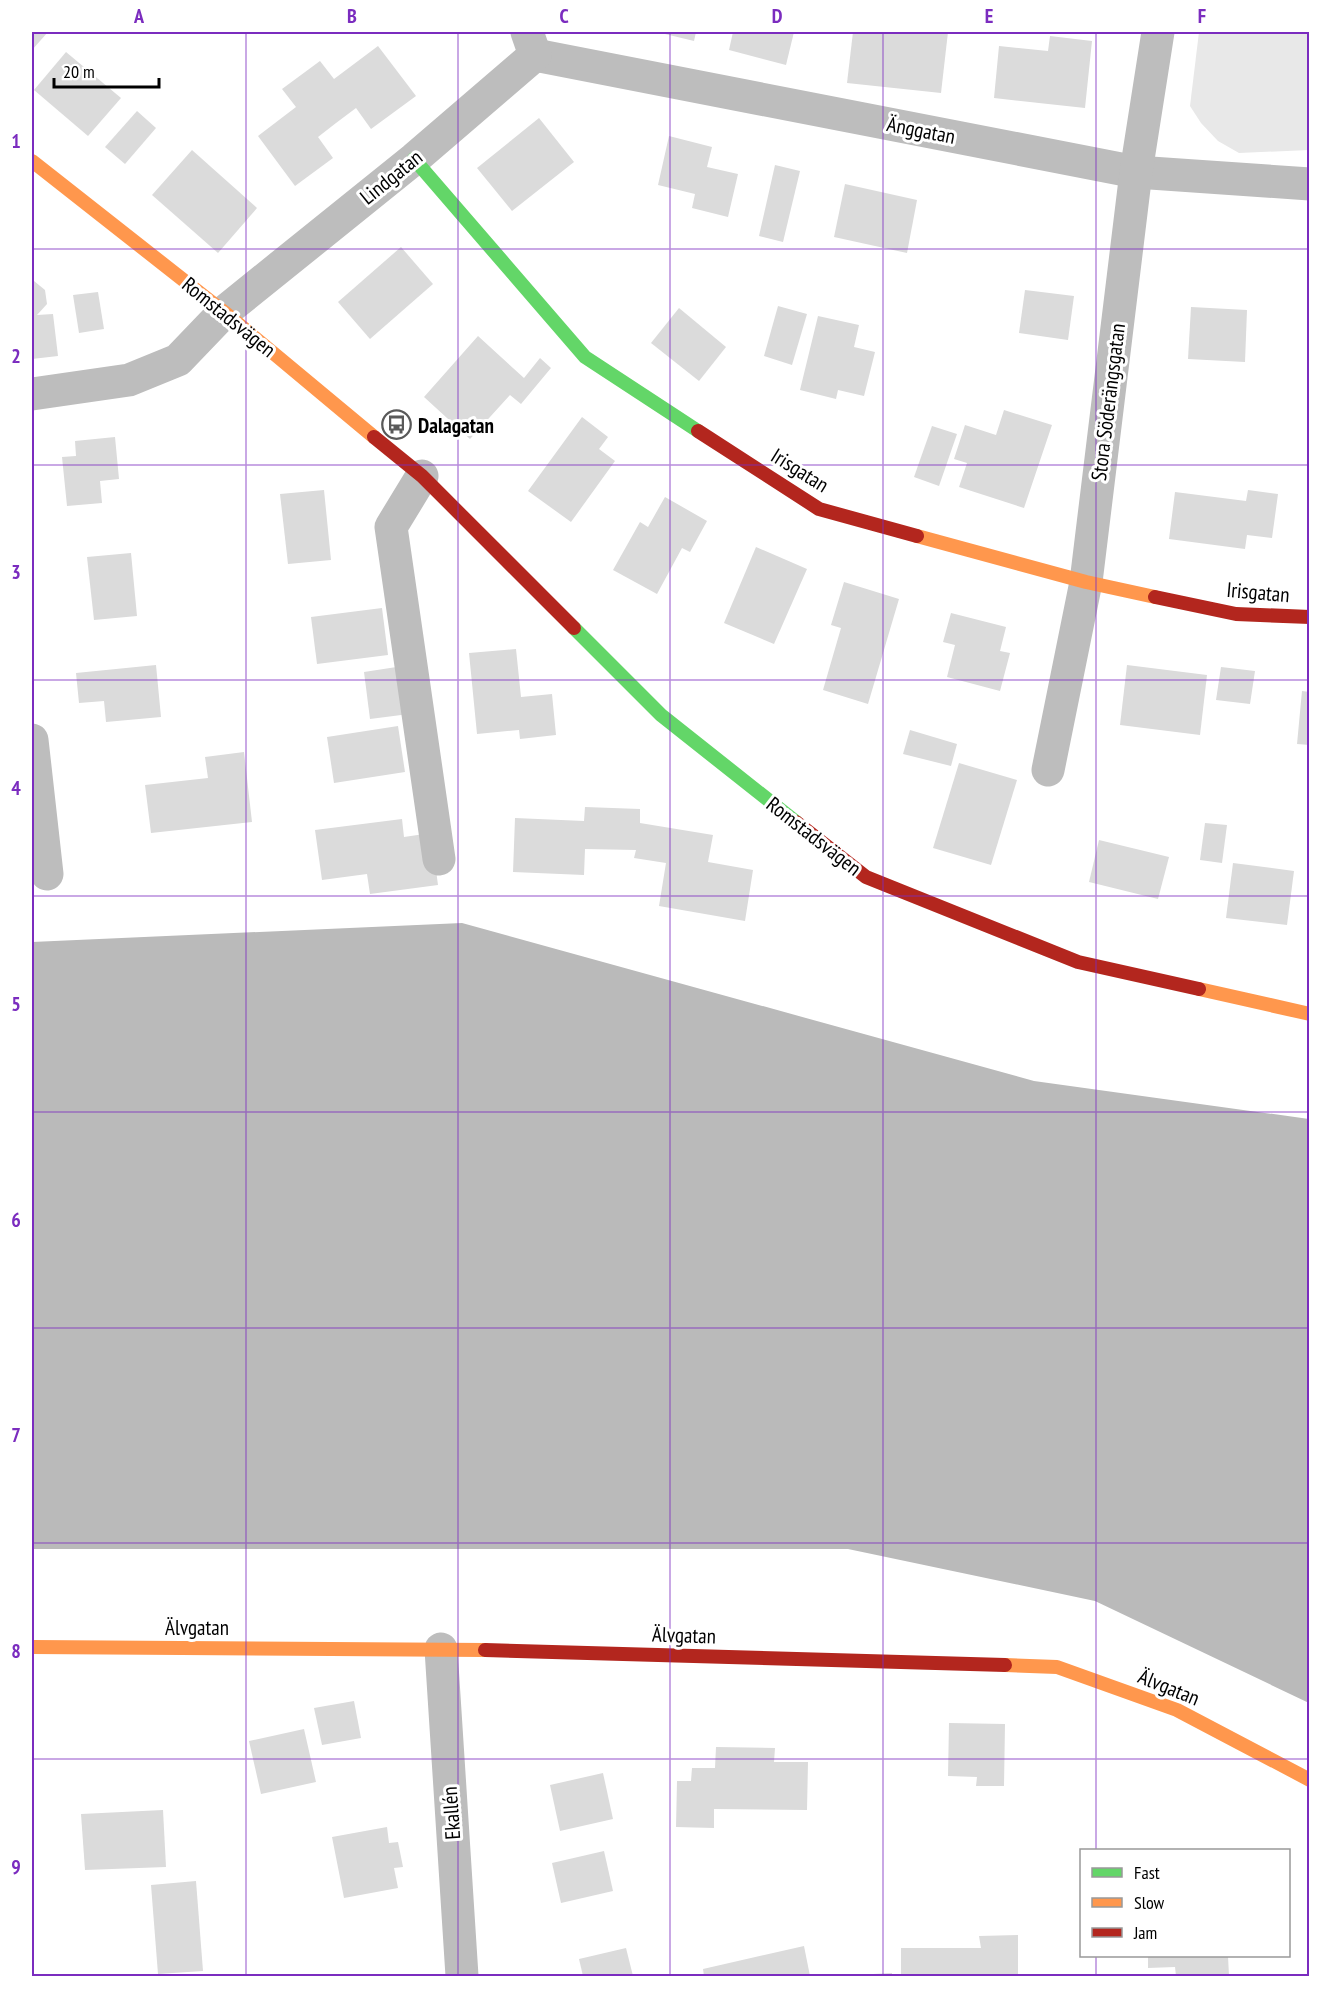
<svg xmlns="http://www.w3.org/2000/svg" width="1341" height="2008" font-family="'PT Sans Narrow',sans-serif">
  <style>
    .green { fill: #e8e8e8 }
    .water { fill: #bababa }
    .building { fill: #dbdbdb }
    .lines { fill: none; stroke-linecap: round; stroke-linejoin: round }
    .street { stroke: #bdbdbd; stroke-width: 33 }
    .fast { stroke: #63d668; stroke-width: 14 }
    .slow { stroke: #ff974d; stroke-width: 14 }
    .jam { stroke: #b3261e; stroke-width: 14 }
    .grid { fill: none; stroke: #7b2cbf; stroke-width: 1.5; stroke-opacity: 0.55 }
    .labels { text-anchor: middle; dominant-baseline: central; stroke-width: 6; stroke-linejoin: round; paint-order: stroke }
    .street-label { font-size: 21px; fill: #000; stroke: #fff }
    .poi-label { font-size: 21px; font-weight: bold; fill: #000; stroke: #fff; text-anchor: start }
    .neatline { fill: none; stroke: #7b2cbf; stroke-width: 2 }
    .grid-label { font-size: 20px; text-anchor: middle; font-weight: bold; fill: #7b2cbf }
  </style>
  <rect width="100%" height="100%" fill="#fff"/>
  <!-- green -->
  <polygon class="green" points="1199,32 1309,32 1309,150 1239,153 1218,141 1201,123 1190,106"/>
  <!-- water -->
  <polygon class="water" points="462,923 1034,1081 1309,1119 1309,1703 1095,1601 848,1549 32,1549 32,942"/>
  <!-- building -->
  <g class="building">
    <polygon points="32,32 48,32 32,50"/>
    <polygon points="666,32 696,32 694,41 665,34"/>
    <polygon points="733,32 794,32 786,65 729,50"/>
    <polygon points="853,32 948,32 941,93 847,83"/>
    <polygon points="1050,36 1092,41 1085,108 994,98 999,46 1048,51"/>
    <polygon points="378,46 416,96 371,129 356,108 336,123 318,137 333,158 295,186 258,136 296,107 282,89 320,61 334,79"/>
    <polygon points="66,52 121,98 88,136 34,90"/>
    <polygon points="137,111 156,128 125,164 105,147"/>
    <polygon points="539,118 574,162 512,211 477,168"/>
    <polygon points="669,136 712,147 707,167 738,174 728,217 692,208 695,194 658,185"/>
    <polygon points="192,150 257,208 218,253 152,195"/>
    <polygon points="775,165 800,171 783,242 759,236"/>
    <polygon points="845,184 917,200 907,253 834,237"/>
    <polygon points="401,247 433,284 370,339 338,302"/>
    <polygon points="32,281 34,281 45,290 47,304 37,315 53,314 58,356 32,359"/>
    <polygon points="1025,290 1074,296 1068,340 1019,333"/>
    <polygon points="98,292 104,329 79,333 73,295"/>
    <polygon points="778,306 807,314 792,365 764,356"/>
    <polygon points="1191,307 1247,310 1245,362 1188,359"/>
    <polygon points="679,308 726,347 699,381 651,343"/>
    <polygon points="818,316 859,325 854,347 875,352 864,396 838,390 836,399 800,390"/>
    <polygon points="478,336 524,378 540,358 551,368 521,404 510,395 470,439 424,397"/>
    <polygon points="1004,410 1052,425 1024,508 959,487 967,463 954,459 965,425 996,435"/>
    <polygon points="582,417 608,437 599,449 615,461 571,522 528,491"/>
    <polygon points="932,426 957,434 939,486 914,477"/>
    <polygon points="115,437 119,479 100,481 102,503 67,506 62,457 76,456 75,441"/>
    <polygon points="324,490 331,560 288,564 280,494"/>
    <polygon points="1248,490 1278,494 1272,538 1247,535 1245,549 1169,539 1175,492 1246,501"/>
    <polygon points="665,497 707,521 690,552 682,548 657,594 613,570 640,522 648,527"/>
    <polygon points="756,547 807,569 774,644 724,623"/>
    <polygon points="131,553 137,616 94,620 87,557"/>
    <polygon points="844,582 899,599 868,704 823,690 841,628 831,625"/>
    <polygon points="382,608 388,655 317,664 311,617"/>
    <polygon points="951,613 1006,627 1000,651 1010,653 1000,691 947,677 955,645 943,642"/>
    <polygon points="516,649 521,697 552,694 556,735 520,739 519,730 477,734 469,653"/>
    <polygon points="156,665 161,717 106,722 104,701 79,703 76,673"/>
    <polygon points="1127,665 1207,675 1200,735 1120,725"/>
    <polygon points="403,666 409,714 370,719 364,672"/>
    <polygon points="1221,667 1255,671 1250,704 1216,700"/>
    <polygon points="1302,691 1310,692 1310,745 1297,744"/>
    <polygon points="398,726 405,772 334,783 327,737"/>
    <polygon points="910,730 957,744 951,766 903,754"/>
    <polygon points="244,752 252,822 151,833 145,785 208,778 205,757"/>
    <polygon points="959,763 1017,780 991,865 933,848"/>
    <polygon points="585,807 640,809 640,823 713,835 708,862 753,870 745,921 659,906 666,863 634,858 636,850 585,849 584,875 513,872 515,818 584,821"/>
    <polygon points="402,819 404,837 431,833 438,885 370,894 367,874 322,880 315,830"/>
    <polygon points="1205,823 1227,825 1222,863 1200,860"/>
    <polygon points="1099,840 1169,857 1158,899 1089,882"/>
    <polygon points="1233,863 1294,871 1287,925 1226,918"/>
    <polygon points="354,1701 361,1738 322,1745 314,1708"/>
    <polygon points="949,1723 1005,1724 1004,1786 976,1786 977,1777 948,1776"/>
    <polygon points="304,1729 316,1782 261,1794 249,1741"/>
    <polygon points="716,1747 775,1748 774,1762 808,1762 807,1810 714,1809 714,1828 676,1827 677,1781 691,1781 692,1768 715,1768"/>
    <polygon points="603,1773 613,1819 560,1831 550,1785"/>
    <polygon points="163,1810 166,1867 85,1870 81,1814"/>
    <polygon points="387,1827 389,1843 398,1842 403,1867 394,1868 398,1888 344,1898 332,1837"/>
    <polygon points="604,1851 613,1891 561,1903 552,1863"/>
    <polygon points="196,1881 203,1971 158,1974 151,1885"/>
    <polygon points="1018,1935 1018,1976 901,1976 901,1948 981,1948 979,1936"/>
    <polygon points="804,1946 810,1976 704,1976 703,1969"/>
    <polygon points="626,1948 633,1976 583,1976 579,1959"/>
    <polygon points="1148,1956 1228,1956 1229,1976 1176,1976 1175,1967 1148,1968"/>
    <polygon points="892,1973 892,1976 854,1976 854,1975"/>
  </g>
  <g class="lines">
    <!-- street -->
    <g class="street">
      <polyline points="535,55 1136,172 1310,184"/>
      <polyline points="32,394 129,380 178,360 224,312 414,159 535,55 527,32"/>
      <polyline points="422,476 391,527 439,859"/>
      <polyline points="32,740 47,874"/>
      <polyline points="1048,770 1086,582 1136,172 1158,32"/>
      <polyline points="441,1649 462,1976"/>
    </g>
    <!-- fast -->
    <g class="fast">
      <polyline points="414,159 585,357 698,431"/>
      <polyline points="574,628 661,715 796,822"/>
    </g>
    <!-- slow -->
    <g class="slow">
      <polyline points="32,161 224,312 374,437"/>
      <polyline points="917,536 1086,582 1155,597"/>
      <polyline points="1199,989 1310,1014"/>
      <polyline points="32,1647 485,1650"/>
      <polyline points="1005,1665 1057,1667 1177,1710 1310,1780"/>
    </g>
    <!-- jam -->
    <g class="jam">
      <polyline points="698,431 819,509 917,536"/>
      <polyline points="374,437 422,476 574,628"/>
      <polyline points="1155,597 1236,614 1310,617"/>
      <polyline points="796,822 866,877 1078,962 1199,989"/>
      <polyline points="485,1650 1005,1665"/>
    </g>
  </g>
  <!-- grid -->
  <path class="grid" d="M246 32V1976M458 32V1976M670 32V1976M883 32V1976M1096 32V1850M32 249H1310M32 465H1310M32 680H1310M32 896H1310M32 1112H1310M32 1328H1310M32 1543H1310M32 1759H1310M1096 1956V1976"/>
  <!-- icons -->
  <defs>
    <symbol id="bus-ring" viewBox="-11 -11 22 22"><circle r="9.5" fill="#fff" stroke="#595959" stroke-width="1.5"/><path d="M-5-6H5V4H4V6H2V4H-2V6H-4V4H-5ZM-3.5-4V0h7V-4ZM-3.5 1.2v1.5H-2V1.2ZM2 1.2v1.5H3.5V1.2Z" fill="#595959"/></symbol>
  </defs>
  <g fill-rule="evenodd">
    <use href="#bus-ring" x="380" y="408" width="33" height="33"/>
  </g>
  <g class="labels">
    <!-- street labels -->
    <g class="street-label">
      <text transform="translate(921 130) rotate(11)">Änggatan</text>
      <text transform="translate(391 177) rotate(-39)">Lindgatan</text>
      <text transform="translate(229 317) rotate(39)">Romstadsvägen</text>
      <text transform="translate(1108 402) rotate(-83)">Stora Söderängsgatan</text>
      <text transform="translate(800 470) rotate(32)">Irisgatan</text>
      <text transform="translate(1258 592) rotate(5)">Irisgatan</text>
      <text transform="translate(814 836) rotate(38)">Romstadsvägen</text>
      <text x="197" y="1627">Älvgatan</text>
      <text transform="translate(684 1635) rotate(2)">Älvgatan</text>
      <text transform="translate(1169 1687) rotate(22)">Älvgatan</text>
      <text transform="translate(451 1813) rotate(-94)">Ekallén</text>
    </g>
    <!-- poi labels -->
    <g class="poi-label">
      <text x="418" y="425">Dalagatan</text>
    </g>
  </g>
  <!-- border -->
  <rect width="1341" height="2008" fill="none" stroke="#ffffff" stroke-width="66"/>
  <!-- legend -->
  <rect x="1080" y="1849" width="210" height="108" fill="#ffffff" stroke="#999999" stroke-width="1.5"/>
  <rect x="1092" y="1868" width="30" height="9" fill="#63d668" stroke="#999999" stroke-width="1.5"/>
  <text x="1134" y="1879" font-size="18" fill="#000000">Fast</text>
  <rect x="1092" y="1898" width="30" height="9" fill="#ff974d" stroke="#999999" stroke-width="1.5"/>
  <text x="1134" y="1909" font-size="18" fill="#000000">Slow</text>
  <rect x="1092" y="1928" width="30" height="9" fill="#b3261e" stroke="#999999" stroke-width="1.5"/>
  <text x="1134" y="1939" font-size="18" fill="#000000">Jam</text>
  <!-- scale -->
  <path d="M54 78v9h105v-9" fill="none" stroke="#000000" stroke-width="3"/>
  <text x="63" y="78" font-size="18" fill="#000000" stroke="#ffffff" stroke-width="4.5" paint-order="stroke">20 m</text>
  <rect x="33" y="33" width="1275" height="1942" class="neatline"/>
  <g class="grid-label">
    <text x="139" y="23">A</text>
    <text x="352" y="23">B</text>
    <text x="564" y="23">C</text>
    <text x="777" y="23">D</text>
    <text x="989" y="23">E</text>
    <text x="1202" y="23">F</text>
    <text x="16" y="148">1</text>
    <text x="16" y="363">2</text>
    <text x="16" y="579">3</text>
    <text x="16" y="795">4</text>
    <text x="16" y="1011">5</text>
    <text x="16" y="1227">6</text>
    <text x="16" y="1442">7</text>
    <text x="16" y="1658">8</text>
    <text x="16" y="1874">9</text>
  </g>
</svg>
